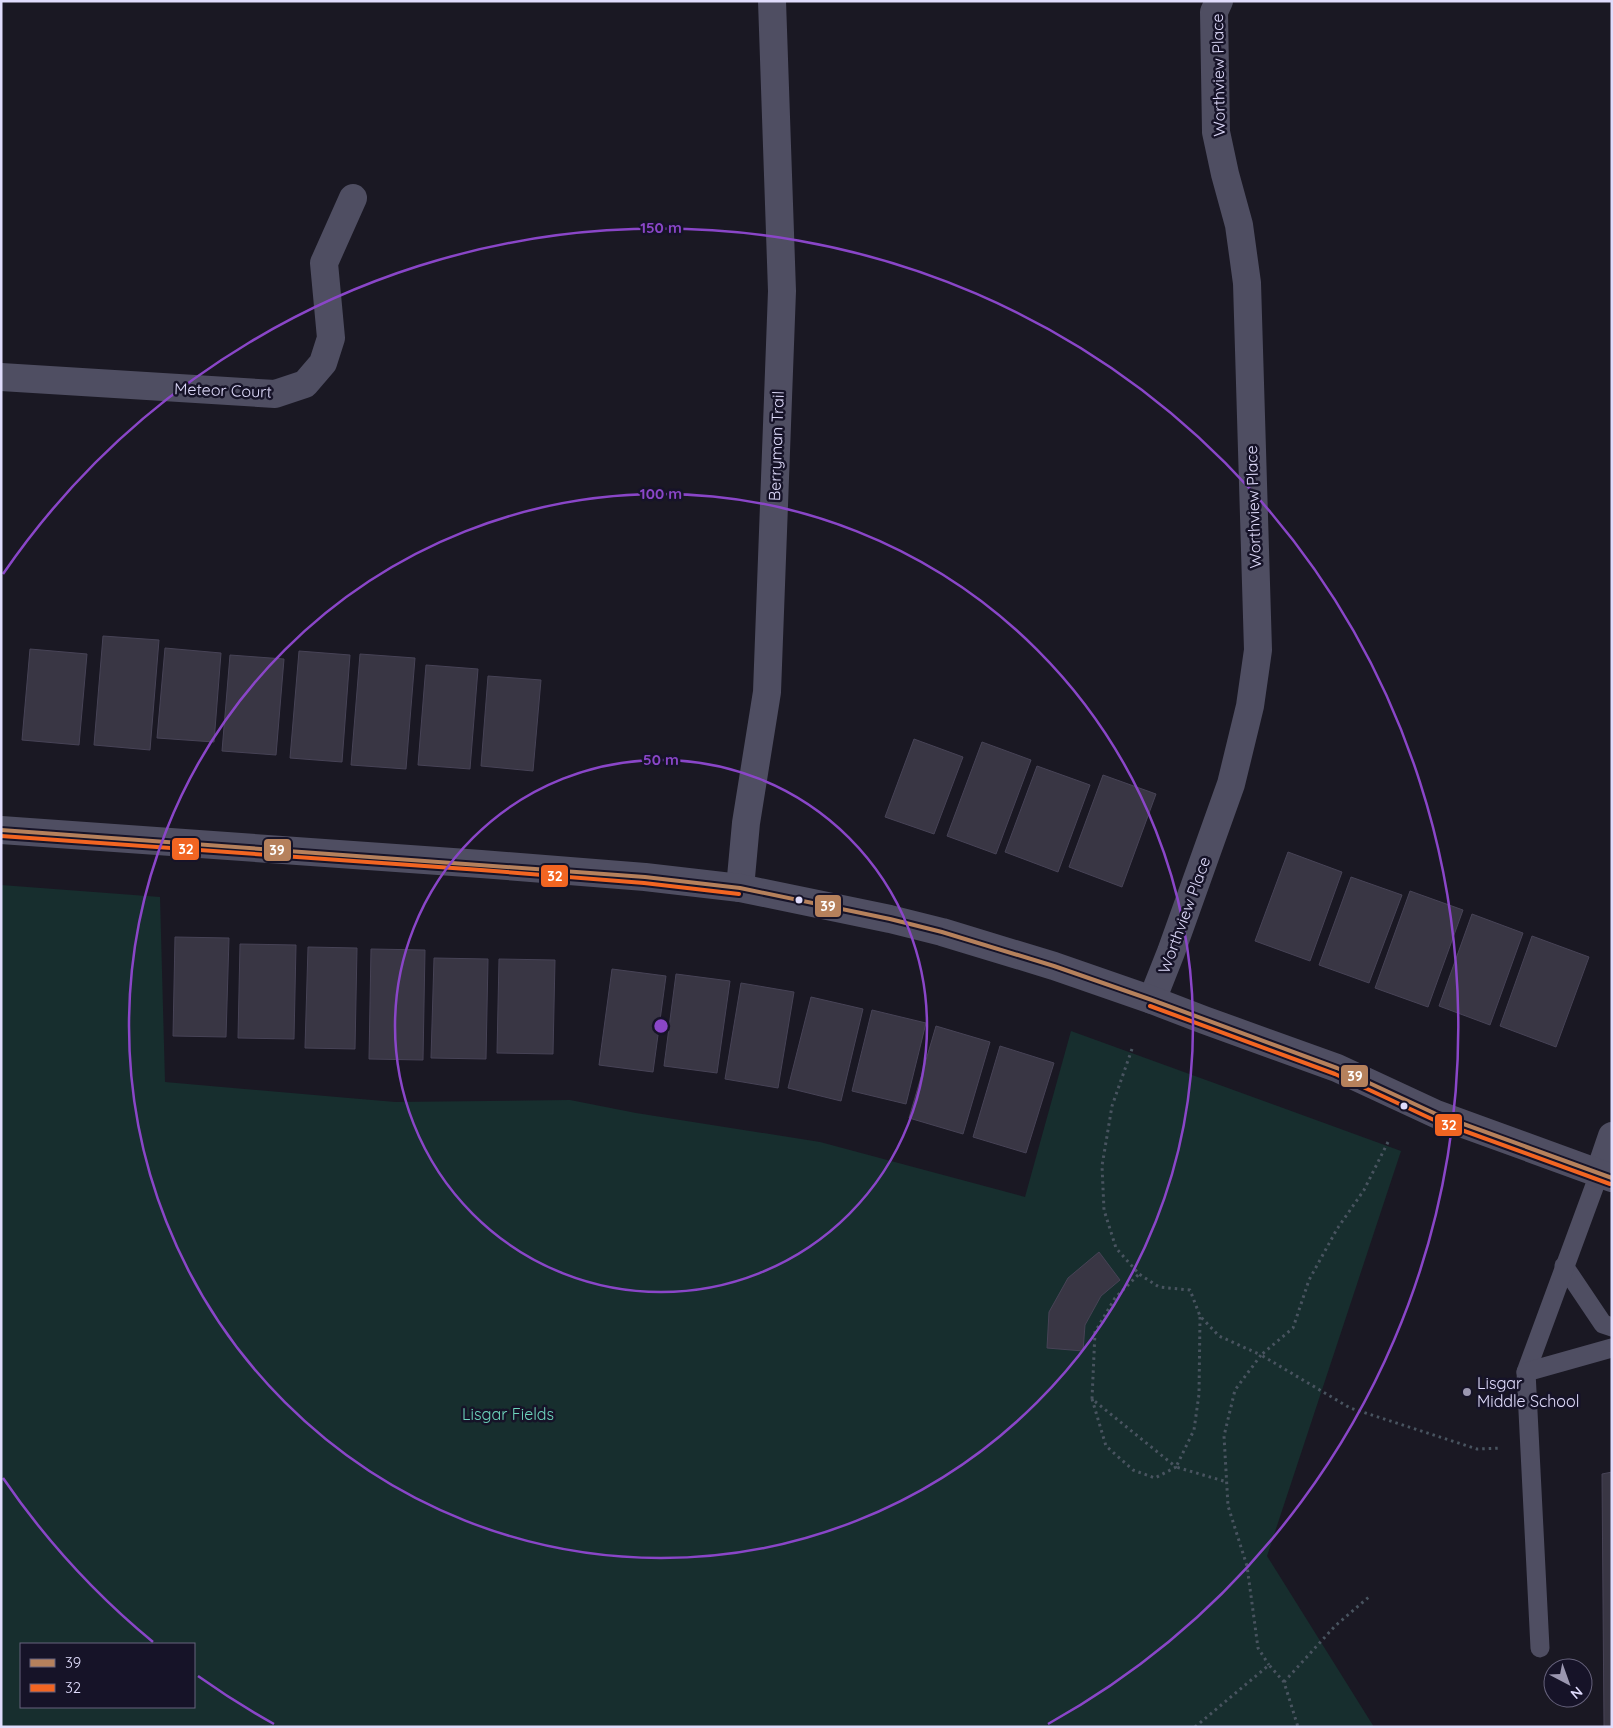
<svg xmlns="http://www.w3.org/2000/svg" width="1613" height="1728" font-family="Quicksand,sans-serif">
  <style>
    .green { fill: #172e2e; fill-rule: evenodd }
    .building { fill: #393644; stroke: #474356 }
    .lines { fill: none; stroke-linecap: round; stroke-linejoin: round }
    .path { stroke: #495460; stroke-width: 3; stroke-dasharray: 2.5 4; stroke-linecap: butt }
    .service { stroke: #4f4e62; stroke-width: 19 }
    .minor { stroke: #4f4e62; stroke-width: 28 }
    .tertiary { stroke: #4f4e62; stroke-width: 28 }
    .bus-1-casing { stroke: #161328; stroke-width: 8 }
    .bus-2-casing { stroke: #161328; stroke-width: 8 }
    .bus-1 { stroke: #b6815c; stroke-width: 4 }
    .bus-2 { stroke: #f26522; stroke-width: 4 }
    .ring { fill: none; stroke: #8a46c8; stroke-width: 2.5 }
    .bus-dot { fill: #e0dcfc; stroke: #161328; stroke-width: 2 }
    .poi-dot { fill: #9b97b0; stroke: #161328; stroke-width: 2 }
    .labels { text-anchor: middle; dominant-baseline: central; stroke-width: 5; stroke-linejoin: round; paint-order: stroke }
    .street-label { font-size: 16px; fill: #e0dcfc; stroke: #161328 }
    .poi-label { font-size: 16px; fill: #e0dcfc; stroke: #161328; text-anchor: start }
    .park-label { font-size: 16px; fill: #6ed6be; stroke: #161328 }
    .centre { fill: #8a46c8; stroke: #161328; stroke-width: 2.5 }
    .ring-label { font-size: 15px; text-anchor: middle; font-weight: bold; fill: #8a46c8; stroke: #161328; stroke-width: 5; stroke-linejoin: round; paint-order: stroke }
    .line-badge { stroke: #161328; stroke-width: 2 }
    .badge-label { font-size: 14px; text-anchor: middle; font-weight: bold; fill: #fff }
  </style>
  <rect width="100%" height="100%" fill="#1a1823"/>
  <!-- green -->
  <path class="green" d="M1 885 160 897 165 1082 395 1102 570 1100 636 1113 820 1142 1025 1197 1071 1031 1401 1151 1267 1556 1374 1727H1ZM21 1644H194V1707H21Z"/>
  <!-- building -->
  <g class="building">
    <polygon points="103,636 159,640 150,750 94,745"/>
    <polygon points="165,648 221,653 214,742 157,738"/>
    <polygon points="30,649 87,654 79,745 22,740"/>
    <polygon points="299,651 350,655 342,762 290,758"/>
    <polygon points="360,654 415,658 406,769 351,765"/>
    <polygon points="230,655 284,659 276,755 222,751"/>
    <polygon points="426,665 478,669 470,769 418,765"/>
    <polygon points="488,676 541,680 533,771 481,766"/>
    <polygon points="914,739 963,757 934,834 885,817"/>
    <polygon points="982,742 1031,760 996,854 947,836"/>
    <polygon points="1037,766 1090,785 1058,872 1005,852"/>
    <polygon points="1103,775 1156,794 1122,887 1069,867"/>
    <polygon points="1288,852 1342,872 1310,961 1255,941"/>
    <polygon points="1351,877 1402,895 1369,983 1319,965"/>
    <polygon points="1410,891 1463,910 1428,1007 1375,988"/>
    <polygon points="1472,914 1523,933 1490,1025 1439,1006"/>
    <polygon points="1532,936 1589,957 1556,1047 1500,1026"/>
    <polygon points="175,937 229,938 226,1037 173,1036"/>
    <polygon points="240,944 296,945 294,1039 238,1038"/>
    <polygon points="308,947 357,948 355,1049 305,1048"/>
    <polygon points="371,949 425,950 423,1060 369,1059"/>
    <polygon points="434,958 488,959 486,1059 431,1058"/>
    <polygon points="499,959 555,960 553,1054 497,1053"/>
    <polygon points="612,969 666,976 653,1072 599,1065"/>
    <polygon points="676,974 730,981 717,1073 664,1066"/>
    <polygon points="741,983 794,992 778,1088 725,1079"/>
    <polygon points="811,997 863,1009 841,1101 788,1088"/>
    <polygon points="872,1010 926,1023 906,1104 852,1091"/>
    <polygon points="936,1026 990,1042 963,1134 909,1118"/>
    <polygon points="1000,1046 1054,1063 1026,1153 973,1137"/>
    <polygon points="1099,1252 1120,1280 1101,1296 1085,1325 1083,1351 1047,1348 1049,1312 1068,1278"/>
    <polygon points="1612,1472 1612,1727 1604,1727 1602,1474"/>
  </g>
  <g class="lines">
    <!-- path -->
    <g class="path">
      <polyline points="1132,1049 1112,1106 1102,1166 1104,1210 1116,1248 1139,1274 1159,1287 1190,1290 1200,1316 1219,1336 1261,1355 1235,1390 1224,1436 1228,1506 1247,1566 1258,1648 1269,1665"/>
      <polyline points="1388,1142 1364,1190 1337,1229 1309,1280 1293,1328 1261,1355 1350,1408 1477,1449 1501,1448"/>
      <polyline points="1200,1317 1199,1394 1194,1430 1176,1467 1227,1482"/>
      <polyline points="1092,1399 1106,1446 1133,1470 1155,1478 1176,1467 1092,1399 1095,1332 1115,1298 1139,1274"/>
      <polyline points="1284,1682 1335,1626 1370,1596"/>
      <polyline points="1195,1727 1269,1665 1284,1682 1298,1727"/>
    </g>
    <!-- service -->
    <g class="service">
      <polyline points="1564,1266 1603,1324 1612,1327"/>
      <polyline points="1526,1372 1599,1174"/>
      <polyline points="1540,1648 1526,1372 1612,1348"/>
    </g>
    <!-- minor -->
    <g class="minor">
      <polyline points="1,377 275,394 305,384 323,363 331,338 324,263 353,198"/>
      <polyline points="740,888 746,823 767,692 782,291 772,1"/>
      <polyline points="1152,1000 1171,952 1231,784 1250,706 1258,650 1247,283 1239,225 1225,174 1216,132 1214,12 1219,1"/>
      <polyline points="1599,1174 1612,1136"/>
    </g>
    <!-- tertiary -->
    <polyline class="tertiary" points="1,830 481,864 645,877 740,888 890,919 942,932 1054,966 1152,1000 1204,1020 1337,1068 1436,1114 1612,1178"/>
    <defs>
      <polyline id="bus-1" points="1,830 645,877 740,888 890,919 942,932 1054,966 1152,1000 1337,1068 1436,1114 1612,1178"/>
      <g id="bus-2">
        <polyline points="1,836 481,870 644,883 739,894"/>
        <polyline points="1150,1006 1335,1074 1434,1120 1610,1184"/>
      </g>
    </defs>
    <!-- bus-1 casing -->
    <use href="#bus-1" class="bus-1-casing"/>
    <!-- bus-2 casing -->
    <use href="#bus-2" class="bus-2-casing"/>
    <!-- bus-1 -->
    <use href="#bus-1" class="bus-1"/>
    <!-- bus-2 -->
    <use href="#bus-2" class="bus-2"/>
  </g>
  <!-- distance rings -->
  <g class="ring">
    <circle cx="661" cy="1026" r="266"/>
    <circle cx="661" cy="1026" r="532"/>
    <path d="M274 1724A798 798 0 0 1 198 1676M153 1642A798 798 0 0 1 3 1478M3 574A798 798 0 1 1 1048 1724"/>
  </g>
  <!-- markers -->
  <g class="bus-dot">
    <circle cx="799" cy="900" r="4.5"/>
    <circle cx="1404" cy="1106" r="4.5"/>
  </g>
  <circle class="poi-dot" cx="1467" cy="1392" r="5"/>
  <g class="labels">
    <!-- street labels -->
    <g class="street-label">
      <text transform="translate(1218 75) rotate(-91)">Worthview Place</text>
      <text transform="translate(223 390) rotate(2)">Meteor Court</text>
      <text transform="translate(776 446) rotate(-88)">Berryman Trail</text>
      <text transform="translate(1253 507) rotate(-92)">Worthview Place</text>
      <text transform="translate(1184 915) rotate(-70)">Worthview Place</text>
    </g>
    <!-- poi labels -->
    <g class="poi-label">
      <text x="1477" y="1383">Lisgar<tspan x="1477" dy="18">Middle School</tspan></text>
    </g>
    <!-- park labels -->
    <g class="park-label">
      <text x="508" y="1414">Lisgar Fields</text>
    </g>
  </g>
  <circle cx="661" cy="1026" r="8" class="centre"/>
  <g class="ring-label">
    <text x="661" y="233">150 m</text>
    <text x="661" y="499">100 m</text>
    <text x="661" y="765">50 m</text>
  </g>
  <g class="line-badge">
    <rect x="171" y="837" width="29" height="24" rx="5" fill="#f26522"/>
    <rect x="263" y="838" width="29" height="24" rx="5" fill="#b6815c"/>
    <rect x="540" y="864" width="29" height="24" rx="5" fill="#f26522"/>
    <rect x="814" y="894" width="28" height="24" rx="5" fill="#b6815c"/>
    <rect x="1340" y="1064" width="29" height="24" rx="5" fill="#b6815c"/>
    <rect x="1434" y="1113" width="29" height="24" rx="5" fill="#f26522"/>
  </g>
  <g class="badge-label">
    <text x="186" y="854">32</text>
    <text x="277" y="855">39</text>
    <text x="555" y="881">32</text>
    <text x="828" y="911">39</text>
    <text x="1355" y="1081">39</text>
    <text x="1449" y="1130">32</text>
  </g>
  <!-- border -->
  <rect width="1613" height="1728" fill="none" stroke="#e0dcfc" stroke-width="5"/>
  <!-- legend -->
  <rect x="20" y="1643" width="175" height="65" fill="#161328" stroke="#67637d"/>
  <rect x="30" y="1659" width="25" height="8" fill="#b6815c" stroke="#67637d"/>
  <text x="65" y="1668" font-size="15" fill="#e0dcfc">39</text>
  <rect x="30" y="1684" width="25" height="8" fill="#f26522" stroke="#67637d"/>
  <text x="65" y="1693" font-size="15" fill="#e0dcfc">32</text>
  <!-- north arrow -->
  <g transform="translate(1568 1683) rotate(139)"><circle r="24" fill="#161328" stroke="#67637d"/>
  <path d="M0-4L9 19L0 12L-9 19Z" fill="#9b97b0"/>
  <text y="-8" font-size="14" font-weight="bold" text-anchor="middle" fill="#e0dcfc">N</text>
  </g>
</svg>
